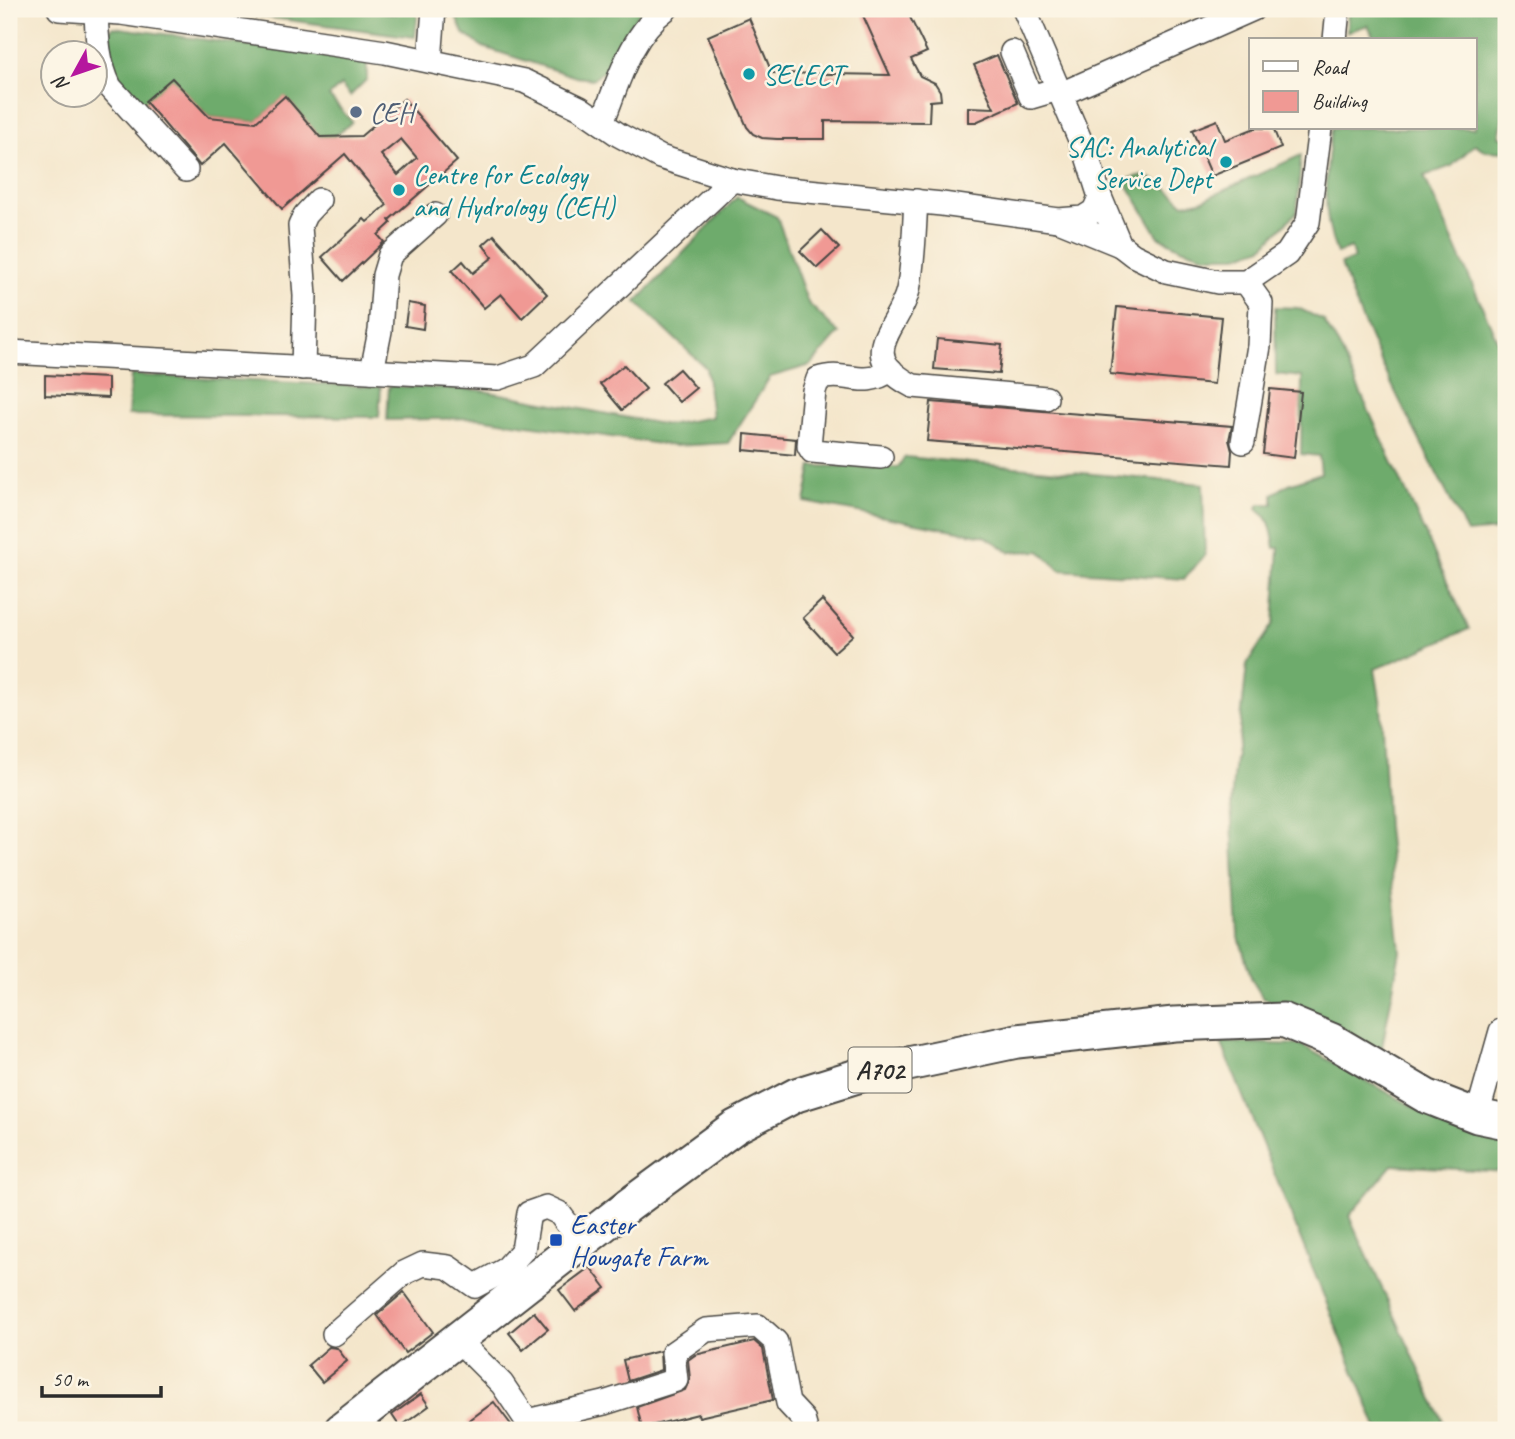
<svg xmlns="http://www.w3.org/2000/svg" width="1515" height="1439" font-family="Caveat,sans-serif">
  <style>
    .forest { fill: #6eab6c; stroke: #4c6b4c; stroke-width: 2 }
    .building { fill: #f09994; fill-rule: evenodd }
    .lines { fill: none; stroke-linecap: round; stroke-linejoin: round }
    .minor-casing { stroke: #494743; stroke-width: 26 }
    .highway-casing { stroke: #494743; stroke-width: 37 }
    .minor { stroke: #fff; stroke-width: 23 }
    .highway { stroke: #fff; stroke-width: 33 }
    .culture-dot { fill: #0f9aa8; stroke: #fcf5e5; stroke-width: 2.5 }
    .service-dot { fill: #5c6f8a; stroke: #fcf5e5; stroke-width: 2.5 }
    .transit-dot { fill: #1a4fb4; stroke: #fcf5e5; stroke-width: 2.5 }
    .labels { text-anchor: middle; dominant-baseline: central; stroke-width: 5; stroke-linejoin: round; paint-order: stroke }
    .shield { fill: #fcf5e5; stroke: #6a6863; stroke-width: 2 }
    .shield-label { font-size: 26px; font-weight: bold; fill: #2b2b2b }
    .culture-label { font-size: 28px; fill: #0d838f; stroke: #fcf5e5; text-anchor: start }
    .service-label { font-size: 28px; fill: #4e5e75; stroke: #fcf5e5; text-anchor: start }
    .transit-label { font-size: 28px; fill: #164399; stroke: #fcf5e5; text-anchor: start }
  </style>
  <rect width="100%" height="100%" fill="#fcf5e5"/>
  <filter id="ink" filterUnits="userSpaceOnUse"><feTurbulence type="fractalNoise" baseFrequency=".0143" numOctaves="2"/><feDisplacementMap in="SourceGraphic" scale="14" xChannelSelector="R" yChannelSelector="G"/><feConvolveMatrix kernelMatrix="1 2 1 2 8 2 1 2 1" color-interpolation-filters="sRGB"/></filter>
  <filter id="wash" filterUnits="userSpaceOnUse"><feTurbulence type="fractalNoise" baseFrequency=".00686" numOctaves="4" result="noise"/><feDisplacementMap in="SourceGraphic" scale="28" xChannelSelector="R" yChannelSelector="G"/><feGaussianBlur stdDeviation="1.57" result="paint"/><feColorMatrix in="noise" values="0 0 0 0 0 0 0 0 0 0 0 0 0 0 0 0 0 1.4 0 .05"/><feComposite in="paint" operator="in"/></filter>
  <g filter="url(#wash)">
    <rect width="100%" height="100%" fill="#f4e6cb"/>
    <!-- forest -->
    <g class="forest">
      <polygon points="206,9 371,9 396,14 397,9 418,9 415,37"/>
      <polygon points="453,9 645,9 637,15 604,71 592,79 576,77 483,47 463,33"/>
      <path d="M1348 9H1506V105L1499 136 1506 138V152L1485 151 1475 144 1452 166 1424 176 1506 360V529L1467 533C1423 444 1373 358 1341 264L1354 259 1351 248 1337 253C1320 213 1326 170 1332 128H1475V40H1375L1368 25 1347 32Z"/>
      <polygon points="113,27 367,62 367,79 350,96 341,85 329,96 352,122 334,137 320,137 285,97 256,122 209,117 172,79 140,106 112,74 104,37"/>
      <path d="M1301 155 1297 212 1263 247 1237 256H1206L1181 248 1159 237 1125 181C1129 179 1137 176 1141 176 1158 178 1173 194 1184 204L1201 201Z"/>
      <polygon points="737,197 777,217 808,303 839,333 811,365 770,377 728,443 674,446 479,418 387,420 389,386 479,390 667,425 712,417 706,368 636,302"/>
      <path d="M1275 307 1298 308 1323 320 1339 346 1469 629 1375 669 1381 705 1387 827 1400 951 1381 1053 1333 1023 1263 998 1252 980 1238 934 1231 804 1235 758 1239 740 1247 664 1274 623 1279 548H1275C1273 539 1272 524 1266 517 1263 514 1259 512 1257 508L1259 504H1273V494L1289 484 1321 473 1319 456 1301 454 1302 377 1276 374Z"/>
      <polygon points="131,375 381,387 379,417 128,415"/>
      <polygon points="905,457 1203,484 1205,555 1184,579 1060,570 1040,551 1010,552 985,536 805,502 812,466 898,467"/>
      <polygon points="1221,1042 1301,1045 1436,1119 1506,1128 1506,1172 1392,1165 1349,1216 1447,1430 1378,1430"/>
    </g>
    <g id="blocks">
      <!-- building -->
      <g class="building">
        <polygon points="860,9 906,9 927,52 911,59 920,76 935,83 940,91 941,100 930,101 929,122 825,121 825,139 777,139 762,138 753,134 747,127 708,36 749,18 772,73 890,75"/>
        <polygon points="997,55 1018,103 976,122 968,122 968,107 994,108 974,65"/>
        <path d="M172 78 209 117 256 122 285 96 320 137 361 136 404 99 457 161 389 220 391 223 378 235 384 242 343 281 322 257 364 219 367 222 387 205 345 154 282 209 226 143 200 166 145 101ZM401 139 417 158 398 175 381 155Z"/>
        <polygon points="1217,120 1225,140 1255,128 1273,128 1281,148 1212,176 1192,130"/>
        <polygon points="822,230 839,248 817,268 800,251"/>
        <polygon points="494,235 547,294 522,318 501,294 484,308 452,271 463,261 473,273 493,257 483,245"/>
        <polygon points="408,303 425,306 423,329 405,326"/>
        <polygon points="1117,307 1221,317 1214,384 1110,374"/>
        <polygon points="937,339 1002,345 999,374 934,369"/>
        <polygon points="624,365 646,389 622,410 600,384"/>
        <polygon points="679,369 696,388 679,402 662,383"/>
        <polygon points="45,375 108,378 108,398 45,395"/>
        <polygon points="1270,389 1301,392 1294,458 1263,454"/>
        <polygon points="931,402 1232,426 1229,440 1232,451 1231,465 927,441"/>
        <polygon points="745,434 796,439 795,455 744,450"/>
        <polygon points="822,600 853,635 834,652 803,618"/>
        <polygon points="590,1267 606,1288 575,1311 559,1290"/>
        <polygon points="404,1292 433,1332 405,1353 377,1315"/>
        <polygon points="534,1312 548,1329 523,1350 509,1333"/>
        <polygon points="754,1341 763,1349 773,1400 699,1417 698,1414 642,1428 637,1407 685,1390 690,1379 688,1360 695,1355"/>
        <polygon points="329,1347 337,1348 347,1361 322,1382 308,1365"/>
        <polygon points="660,1351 661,1370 628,1381 623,1360"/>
        <polygon points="421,1394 429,1406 400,1427 392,1415"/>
        <polygon points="494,1402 515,1430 473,1430 467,1422"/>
      </g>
    </g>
  </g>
  <g filter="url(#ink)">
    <use href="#blocks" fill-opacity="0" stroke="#494743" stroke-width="2"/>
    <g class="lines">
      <defs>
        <g id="minor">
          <polyline points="59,9 121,13 385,52 524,81 580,108 619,135 660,157 732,180 777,188 942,204 1058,220 1083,218 1094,211 1100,197 1087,156 1024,9"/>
          <path d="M96 12C97 38 98 62 110 87L186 170"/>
          <polyline points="1335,40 1338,9"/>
          <polyline points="1012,52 1031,97 1058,89"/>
          <polyline points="430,61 434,9"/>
          <polyline points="1061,94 1253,9"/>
          <path d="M602 123C618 83 630 35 666 9"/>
          <polyline points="1100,197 1120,245 1133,255 1166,271 1218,282 1246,282 1287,254 1308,222 1320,128"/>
          <path d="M916 201C914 230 914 262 908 290 899 329 852 354 913 386L1046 398"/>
          <polyline points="1061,221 1120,245"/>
          <polyline points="9,352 498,378 534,366 732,180"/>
          <polyline points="303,368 305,296 300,226 305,215 319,200"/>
          <polyline points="372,371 380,331 384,275 390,255 435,215"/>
          <polyline points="1243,442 1259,346 1261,303 1246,282"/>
          <path d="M881 457 812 451 809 446 814 391 818 379C845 369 863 390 891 370"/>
          <polyline points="1477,1116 1501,1031"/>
          <polyline points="334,1334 404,1273 423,1264 448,1267 475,1286 505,1270 523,1250 529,1213 546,1207 559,1213 581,1242"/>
          <polyline points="457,1339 502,1384 527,1421 604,1403 676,1380 673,1353 706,1330 758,1326 776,1342 788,1403 803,1419 806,1430"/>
        </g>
        <polyline id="highway" points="341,1430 629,1205 735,1127 796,1095 870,1072 1017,1041 1174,1024 1283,1020 1331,1040 1426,1096 1477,1116 1506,1122"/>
      </defs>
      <!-- minor casing -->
      <use href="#minor" class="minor-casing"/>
      <!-- highway casing -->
      <use href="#highway" class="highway-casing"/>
      <!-- minor -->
      <use href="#minor" class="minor"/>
      <!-- highway -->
      <use href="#highway" class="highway"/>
    </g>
  </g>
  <!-- markers -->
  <g class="culture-dot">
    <circle cx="749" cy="74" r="7"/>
    <circle cx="1226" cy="162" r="7"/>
    <circle cx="399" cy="190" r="7"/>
  </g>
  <circle class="service-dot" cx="356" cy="112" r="7"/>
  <rect class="transit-dot" x="549" y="1233" width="14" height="14" rx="3.5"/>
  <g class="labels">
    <!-- shield labels -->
    <rect class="shield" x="848.5" y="1047.5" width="63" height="45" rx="5"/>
    <g class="shield-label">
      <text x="880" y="1070">A702</text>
    </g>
    <!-- culture labels -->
    <g class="culture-label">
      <text x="763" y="74">SELECT</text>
      <text x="1212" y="146" text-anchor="end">SAC: Analytical<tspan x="1212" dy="32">Service Dept</tspan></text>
      <text x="413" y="174">Centre for Ecology<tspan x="413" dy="32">and Hydrology (CEH)</tspan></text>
    </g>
    <!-- service labels -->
    <g class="service-label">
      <text x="370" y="112">CEH</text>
    </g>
    <!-- transit labels -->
    <g class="transit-label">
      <text x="570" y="1224">Easter<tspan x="570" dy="32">Howgate Farm</tspan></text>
    </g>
  </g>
  <!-- margin -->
  <rect width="1515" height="1439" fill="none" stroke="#fcf5e5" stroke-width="35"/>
  <!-- legend -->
  <rect x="1249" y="38" width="228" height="91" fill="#fcf5e5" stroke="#a8a49b" stroke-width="2"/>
  <rect x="1263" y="61" width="35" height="10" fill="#ffffff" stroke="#a8a49b" stroke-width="2"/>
  <text x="1312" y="74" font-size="21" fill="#2b2b2b">Road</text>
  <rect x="1263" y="91" width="35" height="21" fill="#f09994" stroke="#a8a49b" stroke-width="2"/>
  <text x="1312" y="108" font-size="21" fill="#2b2b2b">Building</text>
  <!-- north arrow -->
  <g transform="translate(74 74) rotate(230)"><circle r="33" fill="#fcf5e5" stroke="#a8a49b" stroke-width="2"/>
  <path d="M0-5L12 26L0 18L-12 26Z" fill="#b5179e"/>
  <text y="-10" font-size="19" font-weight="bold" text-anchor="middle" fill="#2b2b2b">N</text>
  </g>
  <!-- scale -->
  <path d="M42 1386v10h119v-10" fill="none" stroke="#2b2b2b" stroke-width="3.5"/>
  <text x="52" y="1386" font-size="21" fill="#2b2b2b" stroke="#fcf5e5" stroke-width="5" paint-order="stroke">50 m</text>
</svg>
